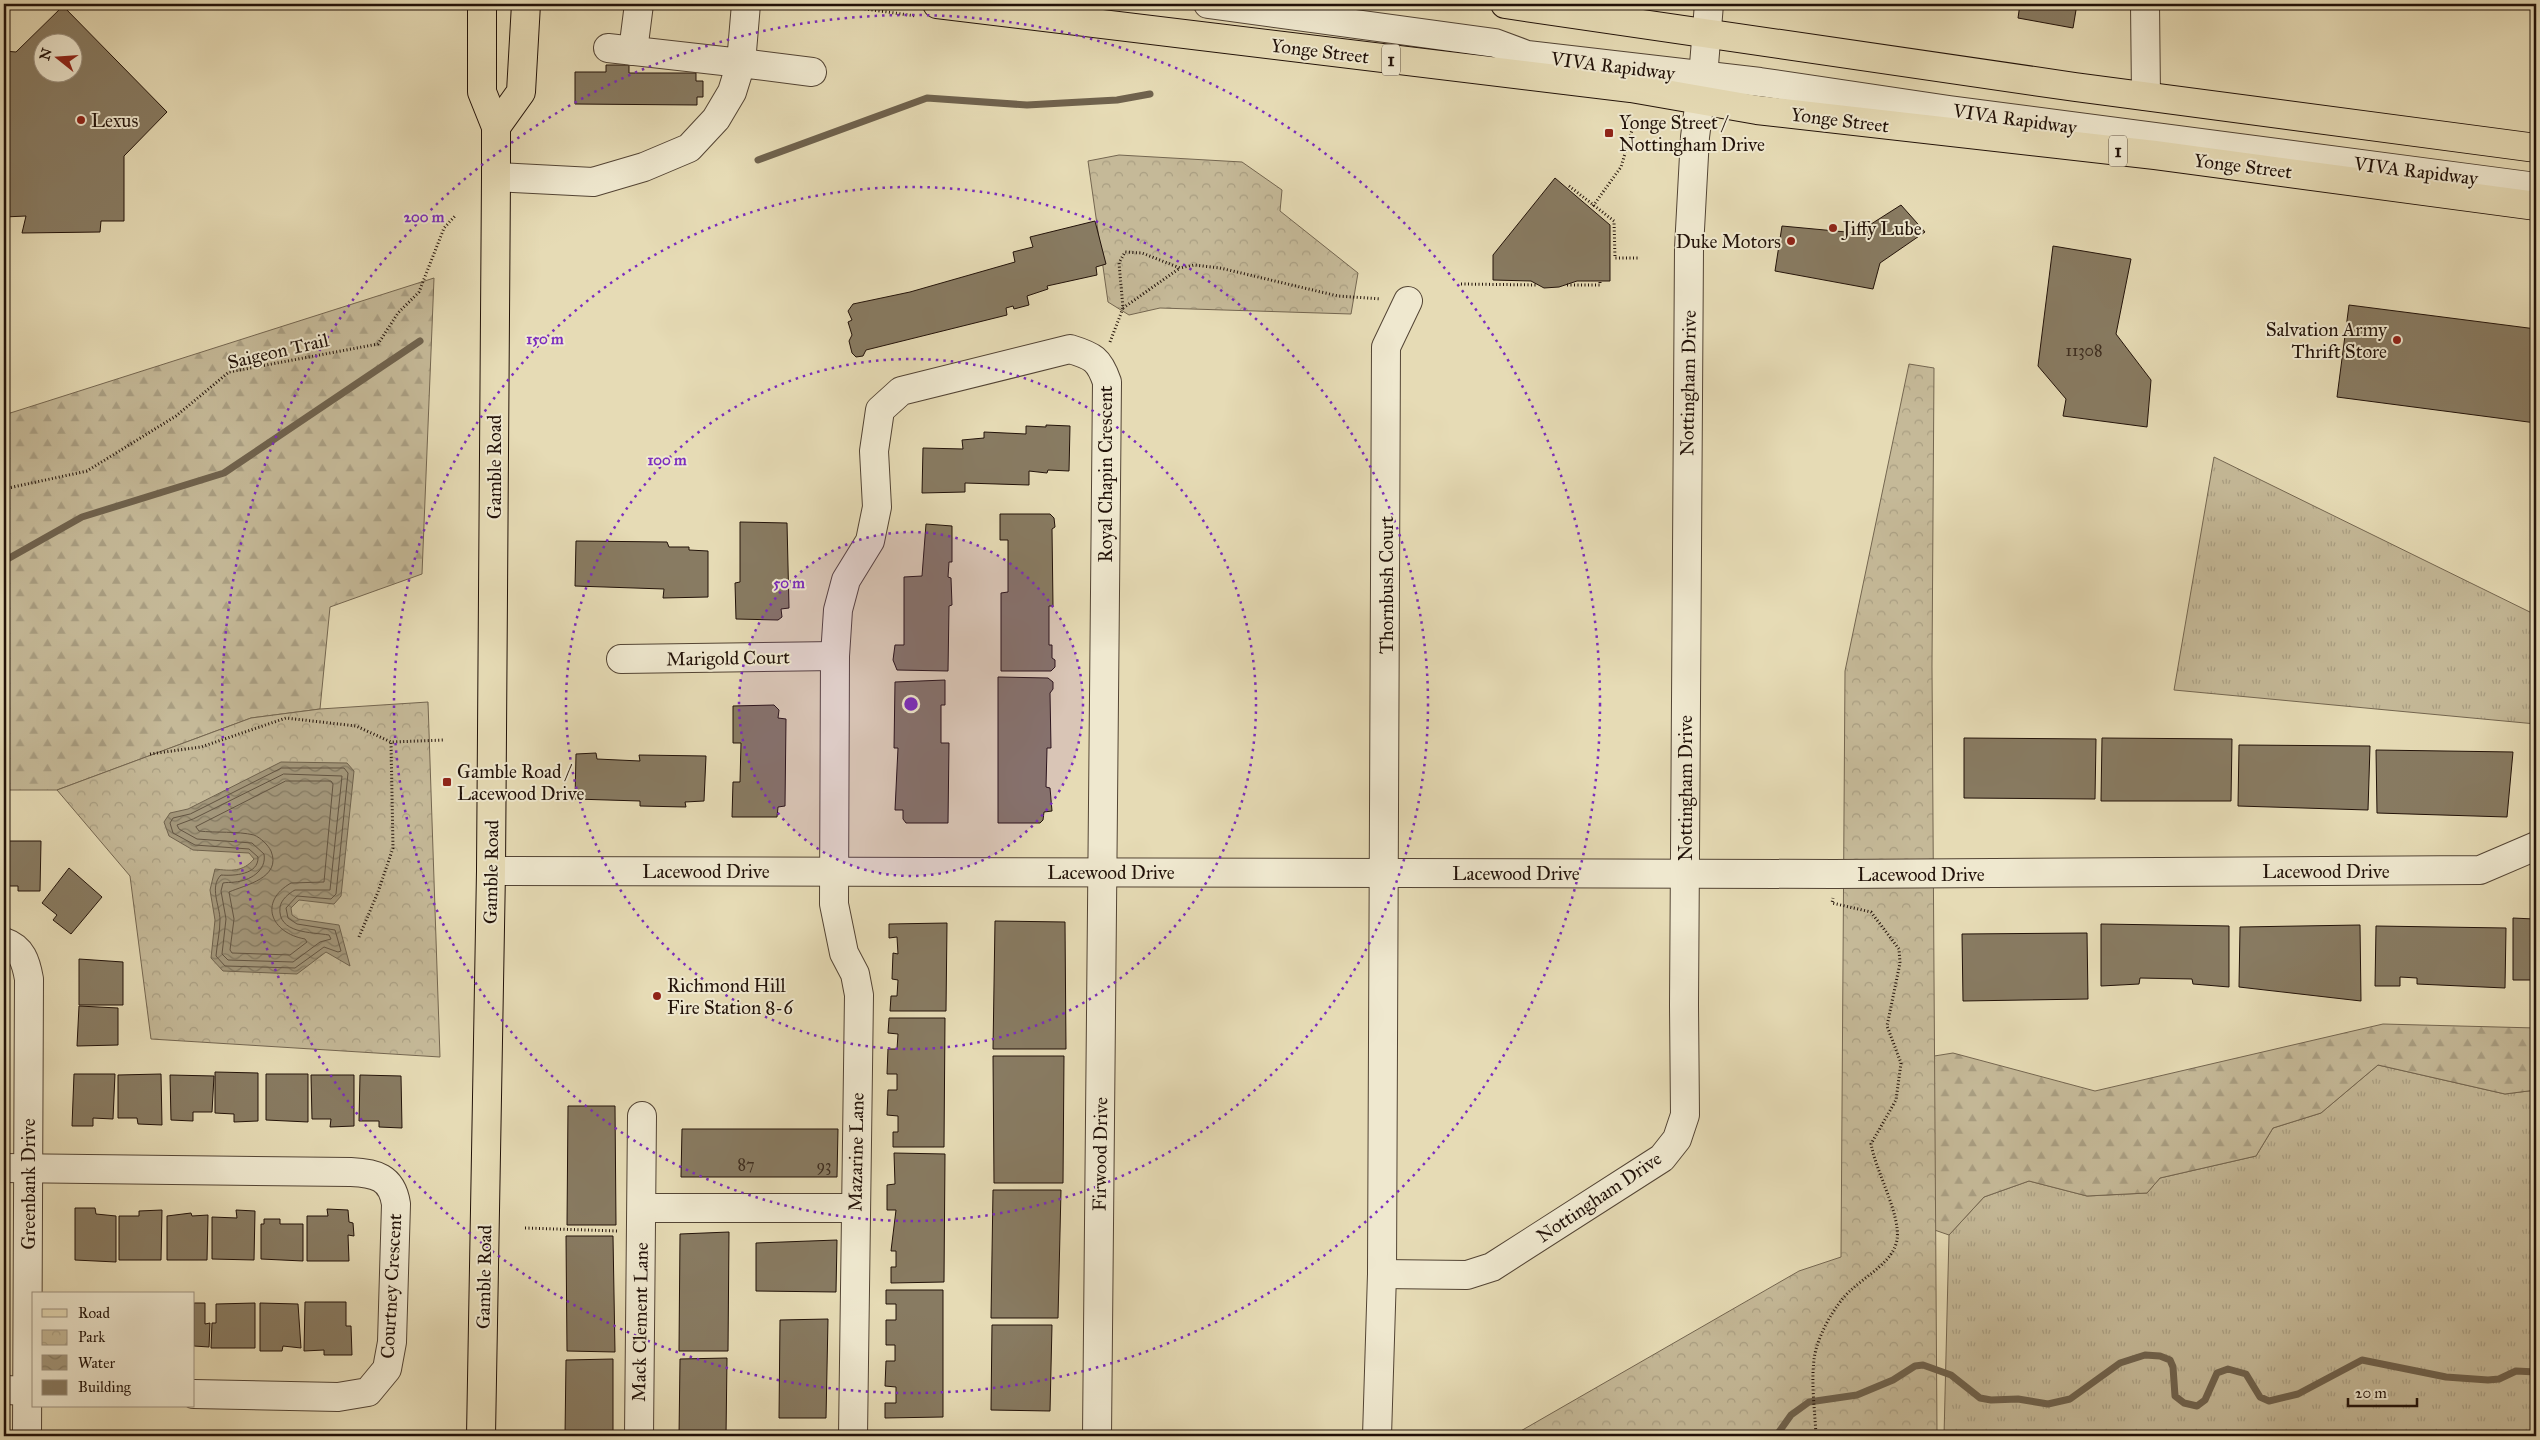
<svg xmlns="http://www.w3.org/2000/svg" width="2540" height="1440" font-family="'IM FELL Great Primer',serif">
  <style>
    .grass { fill: url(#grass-tufts); stroke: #746650 }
    .forest { fill: url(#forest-firs); stroke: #746650 }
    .park { fill: url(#park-crowns); stroke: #746650 }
    .water { fill: url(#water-waves); stroke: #6f624d }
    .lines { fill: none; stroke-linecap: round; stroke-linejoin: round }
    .shore { stroke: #625442; stroke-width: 1 }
    .stream { stroke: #6f624d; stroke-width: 7 }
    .building { fill: #887b62; stroke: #221209; fill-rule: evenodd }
    .minor-casing { stroke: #534434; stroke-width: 30 }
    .major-casing { stroke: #221209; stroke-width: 30 }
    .path { stroke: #221209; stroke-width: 3; stroke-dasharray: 1 2.5; stroke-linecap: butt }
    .minor { stroke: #efe8cf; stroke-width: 28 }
    .major { stroke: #e6dbb5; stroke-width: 28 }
    .ring { fill: none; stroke: #7b2cbf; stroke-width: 2.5; stroke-dasharray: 2.5 5 }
    .poi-dot { fill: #8f2418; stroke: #efe8cf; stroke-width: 2 }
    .labels { text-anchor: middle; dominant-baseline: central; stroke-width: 4; stroke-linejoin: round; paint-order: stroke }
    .number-label { font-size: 16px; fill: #3c2c1f }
    .shield { fill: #efe8cf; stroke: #605244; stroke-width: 1 }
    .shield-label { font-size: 18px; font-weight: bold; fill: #221209 }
    .street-label { font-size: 19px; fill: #221209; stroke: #efe8cf }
    .poi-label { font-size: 19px; fill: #221209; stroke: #efe8cf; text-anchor: start }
    .centre { fill: #7b2cbf; stroke: #efe8cf; stroke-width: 2.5 }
    .ring-label { font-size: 15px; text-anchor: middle; font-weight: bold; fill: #7b2cbf; stroke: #efe8cf; stroke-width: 4; stroke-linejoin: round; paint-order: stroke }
  </style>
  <defs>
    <pattern id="grass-tufts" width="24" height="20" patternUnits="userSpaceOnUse" patternTransform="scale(1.25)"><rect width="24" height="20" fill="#c5b998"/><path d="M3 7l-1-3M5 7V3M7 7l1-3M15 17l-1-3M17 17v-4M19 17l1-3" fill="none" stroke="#a99e82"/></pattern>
    <pattern id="forest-firs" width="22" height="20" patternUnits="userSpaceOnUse" patternTransform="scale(1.25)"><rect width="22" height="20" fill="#c5b998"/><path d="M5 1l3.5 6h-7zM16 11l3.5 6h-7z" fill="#a99e82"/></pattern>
    <pattern id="park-crowns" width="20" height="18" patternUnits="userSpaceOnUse" patternTransform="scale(1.25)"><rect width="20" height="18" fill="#c5b998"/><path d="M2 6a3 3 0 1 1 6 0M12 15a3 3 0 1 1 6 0" fill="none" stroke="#a99e82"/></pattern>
    <pattern id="water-waves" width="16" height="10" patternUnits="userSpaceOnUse" patternTransform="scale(1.25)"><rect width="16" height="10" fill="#a3977b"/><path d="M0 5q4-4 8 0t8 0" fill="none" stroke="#847a63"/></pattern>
  </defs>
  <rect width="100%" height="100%" fill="#e6dbb5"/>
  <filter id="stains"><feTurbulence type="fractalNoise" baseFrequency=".004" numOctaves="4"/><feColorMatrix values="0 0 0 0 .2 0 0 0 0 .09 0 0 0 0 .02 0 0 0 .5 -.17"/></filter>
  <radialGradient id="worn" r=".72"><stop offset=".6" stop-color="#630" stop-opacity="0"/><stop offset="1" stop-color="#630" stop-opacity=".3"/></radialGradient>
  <!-- grass -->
  <g class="grass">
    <polygon points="2214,457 2536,615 2536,724 2174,690"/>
    <polygon points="2378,1065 2505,1094 2536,1090 2536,1436 1944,1436 1949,1235 1984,1197 2029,1181 2087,1196 2147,1193 2160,1178 2256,1156 2273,1128 2321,1113"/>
  </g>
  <!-- forest -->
  <g class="forest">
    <polygon points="434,278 422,574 330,607 320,709 251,718 57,790 4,790 4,415"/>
    <polygon points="2383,1024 2536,1028 2536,1090 2505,1094 2378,1065 2321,1113 2273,1128 2256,1156 2160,1178 2147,1193 2087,1196 2029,1181 1984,1197 1949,1235 1920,1225 1922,1058 1953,1053 2095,1091"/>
  </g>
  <!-- park -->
  <g class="park">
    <polygon points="1119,155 1242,162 1282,190 1280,211 1358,273 1351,314 1160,308 1129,315 1108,302 1088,161"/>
    <polygon points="1909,364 1934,368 1932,666 1937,1436 1512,1436 1799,1271 1841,1257 1845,671"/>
    <polygon points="428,702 440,1057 151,1039 130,876 57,790 251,718 320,709"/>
  </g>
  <!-- water -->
  <path class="water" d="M281 762 347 763 354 771 341 896 334 904 299 900 291 908 292 915 298 919 339 925 350 966 326 952 297 974 223 971 211 958 215 920 210 890 215 869C231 871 243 872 254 859L249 853 193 850 169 836 164 822 170 813 188 809Z"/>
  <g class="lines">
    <!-- shore -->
    <g class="shore">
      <path d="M282 768H344L348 773 336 894 331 899 297 896 286 908 288 918 297 924 335 930 341 951 338 952 324 947 295 968 225 966 216 956C217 944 220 932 220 920 220 906 209 887 221 875 233 876 259 875 258 857L249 849 195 845 173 833 170 823 173 818 190 814Z"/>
      <path d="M284 774 342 776 330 890H295C289 893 281 900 280 907 277 934 312 932 329 935L331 939 320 942 293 962 228 960 222 954 226 919 221 891 223 883C227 882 230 883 235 882 249 881 267 871 264 854L252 843 197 839 179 829 177 825 193 819Z"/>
      <path d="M286 781H331L333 784 324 882 291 883C258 902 271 933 305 939L307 942 290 955 232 953 230 950 234 919 229 892C245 885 282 878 271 851 268 845 261 838 254 835 237 831 216 833 199 831L196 827Z"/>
    </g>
    <!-- stream -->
    <g class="stream">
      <polyline points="758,160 927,98 1027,105 1117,100 1150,94"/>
      <polyline points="4,561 82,517 224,473 420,341"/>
      <polyline points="1776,1436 1791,1415 1809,1402 1857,1395 1893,1380 1915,1366 1923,1365 1951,1375 1980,1398 1991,1400 2018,1399 2048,1404 2070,1399 2120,1363 2145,1355 2160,1356 2170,1360 2173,1367 2175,1396 2184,1403 2197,1406 2205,1400 2217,1373 2228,1369 2246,1374 2260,1397 2269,1401 2298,1394 2362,1360 2446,1377 2488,1380 2499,1379 2516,1371 2536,1372"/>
    </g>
  </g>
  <!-- building -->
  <g class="building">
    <polygon points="2020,4 2077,4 2073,28 2018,18"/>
    <path d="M63 6 167 112 124 156V221H101L100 232 22 233 26 216 4 217V135L7 132 4 128V51L16 52ZM42 42H72V72H42Z"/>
    <polygon points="606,65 629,65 629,73 696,73 696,81 703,81 703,97 697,97 697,105 575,104 575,72 606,72"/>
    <polygon points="1555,178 1610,225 1610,281 1577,281 1559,287 1544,288 1531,281 1493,280 1493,255"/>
    <polygon points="1901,205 1925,232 1880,263 1873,289 1775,271 1782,226 1857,233"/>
    <polygon points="1095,221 1106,264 1096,267 1097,275 1047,286 1048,289 1027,296 1029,305 1014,309 1013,306 1006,308 1007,315 866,350 863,356 856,357 852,353 849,341 852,335 848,322 852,320 848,311 853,304 910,292 1015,262 1013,252 1033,247 1030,237"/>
    <polygon points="2053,246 2131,259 2116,334 2151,380 2147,427 2063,416 2066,399 2038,366"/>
    <polygon points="2349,305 2536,329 2536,423 2337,397"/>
    <polygon points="1046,425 1070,426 1069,471 1048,470 1047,473 1029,471 1029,485 965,483 965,492 922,493 923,448 963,449 962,440 984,438 984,432 1026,434 1026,426 1046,427"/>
    <polygon points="1000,514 1050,514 1054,518 1055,527 1052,529 1053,606 1049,606 1049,645 1052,645 1052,658 1055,660 1055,667 1051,671 1001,671 1001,593 1008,592 1008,540 1000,540"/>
    <polygon points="740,522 787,523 789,608 781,609 782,617 778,620 736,619 735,583 740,582"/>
    <polygon points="926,524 952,526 952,562 949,562 948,577 951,578 952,605 949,606 948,671 897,670 893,660 895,645 904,645 904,577 922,576"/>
    <polygon points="576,541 667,542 669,547 689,547 689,550 708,551 708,597 663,598 664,589 575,586"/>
    <polygon points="998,677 1048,678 1053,682 1053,689 1050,693 1051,748 1047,748 1046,787 1050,788 1052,811 1044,812 1043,820 1040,823 998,823"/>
    <polygon points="945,680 945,705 941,705 941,743 949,743 948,823 906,823 903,819 903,810 895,810 898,748 894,748 895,682"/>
    <polygon points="774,705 779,710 778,718 786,719 785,806 778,807 777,817 732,817 733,782 740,782 741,743 733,743 733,706"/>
    <polygon points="1964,738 2096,739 2095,799 1964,798"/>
    <polygon points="2102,738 2232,739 2231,801 2101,801"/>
    <polygon points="2239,745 2370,746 2368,810 2238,806"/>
    <polygon points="2376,750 2513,752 2507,817 2377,813"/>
    <polygon points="596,753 597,759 640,761 639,755 706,756 704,801 685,802 686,807 640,806 640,801 575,799 576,754"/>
    <polygon points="4,841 41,841 40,891 18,891 18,886 4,886"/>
    <polygon points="69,868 102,897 71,934 53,920 57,915 42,903"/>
    <polygon points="2536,907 2536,980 2513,980 2513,918 2534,919 2534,908"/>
    <polygon points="995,921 1065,922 1066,1049 993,1049"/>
    <polygon points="947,923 946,1011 890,1011 891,996 897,996 898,980 892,979 893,953 898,954 897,937 889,938 889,924"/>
    <polygon points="2101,924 2229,926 2229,987 2193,984 2192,979 2140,978 2139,984 2101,986"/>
    <polygon points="2360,925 2361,1001 2239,987 2240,927"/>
    <polygon points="2376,926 2506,928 2505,988 2417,984 2417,978 2400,977 2400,986 2375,986"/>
    <polygon points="2087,933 2088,999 1963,1001 1962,934"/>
    <polygon points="79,959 123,962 123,1005 79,1005"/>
    <polygon points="79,1006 118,1008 118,1045 77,1046"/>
    <polygon points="889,1018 945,1018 944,1147 893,1147 893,1132 898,1132 898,1116 887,1115 888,1090 897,1090 897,1074 887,1074 888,1049 897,1049 898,1034 888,1033"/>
    <polygon points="993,1056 1064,1056 1063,1183 994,1183"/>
    <polygon points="215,1072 258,1073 258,1121 234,1122 234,1114 215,1113"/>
    <polygon points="74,1074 115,1074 113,1119 93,1118 93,1126 72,1126"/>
    <polygon points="161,1074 162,1125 138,1124 137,1118 118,1118 118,1075"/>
    <polygon points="266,1074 308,1074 308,1122 266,1120"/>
    <polygon points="170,1075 214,1076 212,1112 193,1112 193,1121 171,1120"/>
    <polygon points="311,1075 354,1075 354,1126 330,1127 331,1119 312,1119"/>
    <polygon points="360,1075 401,1076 402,1128 379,1127 379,1121 359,1121"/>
    <polygon points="568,1106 615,1106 616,1225 567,1225"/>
    <polygon points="682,1129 838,1129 837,1177 681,1177"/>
    <polygon points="894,1153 945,1154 944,1282 891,1283 891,1267 896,1267 896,1251 891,1251 896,1210 887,1210 887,1185 895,1184"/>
    <polygon points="993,1190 1061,1190 1058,1318 991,1318"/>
    <polygon points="75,1208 95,1208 96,1214 116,1216 116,1262 75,1260"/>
    <polygon points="327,1209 348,1210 349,1222 353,1223 354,1236 348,1235 349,1261 307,1261 307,1216 328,1216"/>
    <polygon points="162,1210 161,1260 119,1260 119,1216 139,1216 139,1211"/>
    <polygon points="236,1210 255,1211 254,1260 212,1259 212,1217 237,1218"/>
    <polygon points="191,1213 192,1216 208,1215 207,1260 167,1260 167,1216"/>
    <polygon points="264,1219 280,1219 280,1224 303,1224 303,1261 261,1259 261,1224 264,1224"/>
    <polygon points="729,1232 728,1351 679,1351 680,1234"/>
    <polygon points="566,1236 613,1236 615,1352 567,1351"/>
    <polygon points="837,1240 836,1292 756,1291 756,1243"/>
    <polygon points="886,1290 943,1290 943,1417 885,1418 885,1403 896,1403 896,1387 885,1386 886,1361 895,1361 895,1345 886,1345 886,1320 896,1320 896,1304 886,1304"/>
    <polygon points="305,1302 346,1302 346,1326 351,1326 352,1355 324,1355 324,1350 304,1351"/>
    <polygon points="194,1303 205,1303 205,1324 210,1323 209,1347 194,1346"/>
    <polygon points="255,1303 255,1348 211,1348 212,1323 216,1323 216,1304"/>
    <polygon points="260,1303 298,1304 301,1348 283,1346 282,1351 260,1351"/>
    <polygon points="828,1319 826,1418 779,1418 780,1320"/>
    <polygon points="992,1325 1052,1325 1050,1411 991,1410"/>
    <polygon points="727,1358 726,1436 679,1436 680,1359"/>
    <polygon points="613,1359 613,1436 565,1436 566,1360"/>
    <polygon points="173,1433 197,1434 197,1436 173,1436"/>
  </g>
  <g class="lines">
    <defs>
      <g id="minor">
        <polyline points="1208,4 1495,43 1527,55 1760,82 1949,110 2536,187"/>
        <polyline points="2145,4 2146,96"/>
        <polyline points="608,48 741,63 746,4"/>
        <polyline points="633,51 639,4"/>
        <polyline points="496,177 593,182 644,167 689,148 716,119 732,92 741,63 812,72"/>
        <polyline points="621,659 835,656"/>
        <polyline points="491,871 1834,874 2480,870 2536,846"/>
        <path d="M4 942C22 948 26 962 29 979L27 1436"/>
        <path d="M4 1168 351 1172C375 1173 392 1177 396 1204L392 1342 387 1369 368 1392 338 1397 194 1394"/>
        <polyline points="642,1208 855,1208"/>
        <polyline points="1382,1274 1467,1275 1492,1267 1662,1158 1677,1139 1685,1115 1684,1005 1689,248 1695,137 1703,77 1709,4"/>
        <polyline points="4,1390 34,1391"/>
        <polyline points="639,1436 642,1116"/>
        <path d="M853 1436 859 995 855 974 844 953 834 904 835 656 838 610 846 580 870 541 877 507 874 451 880 410 901 391 1070 349C1093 356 1099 359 1107 382L1097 1436"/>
        <polyline points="1377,1436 1382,1274 1386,347 1408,301"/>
      </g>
      <g id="major">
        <polyline points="937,4 1631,88 1757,110 2155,155 2536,206"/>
        <polyline points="1505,4 2075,87 2536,148"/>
        <polyline points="496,127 521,92 526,4"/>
        <polyline points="481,1436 491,871 496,177 496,127 482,92 482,4"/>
      </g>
    </defs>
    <!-- minor casing -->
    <use href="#minor" class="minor-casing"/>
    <!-- major casing -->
    <use href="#major" class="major-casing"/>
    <!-- path -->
    <g class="path">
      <polyline points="830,4 916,16"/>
      <polyline points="1569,186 1614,221 1615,258 1640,258"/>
      <polyline points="1593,206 1621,167 1632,130"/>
      <polyline points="1461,284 1538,285"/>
      <polyline points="1567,285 1600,285 1600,281"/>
      <polyline points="1123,308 1180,268"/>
      <polyline points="1110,342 1123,308 1119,263 1125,252 1142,253 1180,268 1194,265 1220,268 1338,296 1381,299"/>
      <polyline points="4,489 87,471 176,416 229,372 378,344 398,313 419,292 444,228 455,216"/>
      <polyline points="150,754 201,747 286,718 356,726 391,742 445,740"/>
      <polyline points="359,937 378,892 393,848 391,742"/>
      <polyline points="525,1228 617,1231"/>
      <path d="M1816 1436C1815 1412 1811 1384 1814 1360 1816 1338 1835 1304 1851 1290 1867 1275 1893 1262 1897 1240 1901 1215 1876 1172 1871 1144L1896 1100 1901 1063 1887 1026 1900 963 1899 949 1871 912 1832 903 1833 898"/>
    </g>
    <!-- minor -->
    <use href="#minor" class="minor"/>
    <!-- major -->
    <use href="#major" class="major"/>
  </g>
  <!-- distance rings -->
  <circle cx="911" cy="704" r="172" fill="#7b2cbf" fill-opacity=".12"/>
  <g class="ring">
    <circle cx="911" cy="704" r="172"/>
    <circle cx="911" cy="704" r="345"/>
    <circle cx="911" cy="704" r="517"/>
    <circle cx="911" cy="704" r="689"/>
  </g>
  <!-- markers -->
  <g class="poi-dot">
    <circle cx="81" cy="120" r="5"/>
    <rect x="1604" y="128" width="10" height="10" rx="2.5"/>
    <circle cx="1833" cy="228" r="5"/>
    <circle cx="1791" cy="241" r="5"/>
    <circle cx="2397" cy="340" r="5"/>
    <rect x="442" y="777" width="10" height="10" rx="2.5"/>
    <circle cx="657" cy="996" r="5"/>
  </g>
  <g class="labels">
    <!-- number labels -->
    <g class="number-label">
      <text x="2084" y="350">11308</text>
      <text x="746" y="1164">87</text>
      <text x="824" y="1165">93</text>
    </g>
    <!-- shield labels -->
    <g class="shield">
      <rect x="1382" y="44.5" width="18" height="31" rx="4"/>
      <rect x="2109" y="135.5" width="18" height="31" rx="4"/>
    </g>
    <g class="shield-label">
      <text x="1391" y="60">1</text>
      <text x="2118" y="151">1</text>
    </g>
    <!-- street labels -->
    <g class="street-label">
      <text transform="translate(1320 51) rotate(7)">Yonge Street</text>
      <text transform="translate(1613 66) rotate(7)">VIVA Rapidway</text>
      <text transform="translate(2015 119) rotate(8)">VIVA Rapidway</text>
      <text transform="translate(1840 120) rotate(7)">Yonge Street</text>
      <text transform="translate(2243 166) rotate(7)">Yonge Street</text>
      <text transform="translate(2416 171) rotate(7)">VIVA Rapidway</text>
      <text transform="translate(278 351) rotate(-13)">Saigeon Trail</text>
      <text transform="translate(1688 383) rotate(-89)">Nottingham Drive</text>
      <text transform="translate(494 467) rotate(-90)">Gamble Road</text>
      <text transform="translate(1105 474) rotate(-90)">Royal Chapin Crescent</text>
      <text transform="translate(1386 585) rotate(-90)">Thornbush Court</text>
      <text transform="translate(728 658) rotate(-1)">Marigold Court</text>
      <text transform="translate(1685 788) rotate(-90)">Nottingham Drive</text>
      <text x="706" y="871">Lacewood Drive</text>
      <text x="2326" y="871">Lacewood Drive</text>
      <text transform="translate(491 872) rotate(-89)">Gamble Road</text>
      <text x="1111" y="872">Lacewood Drive</text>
      <text x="1516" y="873">Lacewood Drive</text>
      <text x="1921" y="874">Lacewood Drive</text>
      <text transform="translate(856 1152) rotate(-89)">Mazarine Lane</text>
      <text transform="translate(1100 1154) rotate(-89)">Firwood Drive</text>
      <text transform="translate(28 1184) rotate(-90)">Greenbank Drive</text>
      <text transform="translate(1599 1197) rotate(-34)">Nottingham Drive</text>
      <text transform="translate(484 1277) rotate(-89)">Gamble Road</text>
      <text transform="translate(391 1286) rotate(-87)">Courtney Crescent</text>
      <text transform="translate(640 1322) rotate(-89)">Mack Clement Lane</text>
    </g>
    <!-- poi labels -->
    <g class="poi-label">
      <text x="91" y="120">Lexus</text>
      <text x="1619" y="122">Yonge Street /<tspan x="1619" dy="22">Nottingham Drive</tspan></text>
      <text x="1843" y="228">Jiffy Lube</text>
      <text x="1781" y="241" text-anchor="end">Duke Motors</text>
      <text x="2387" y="329" text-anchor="end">Salvation Army<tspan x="2387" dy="22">Thrift Store</tspan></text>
      <text x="457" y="771">Gamble Road /<tspan x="457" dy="22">Lacewood Drive</tspan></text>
      <text x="667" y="985">Richmond Hill<tspan x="667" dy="22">Fire Station 8-6</tspan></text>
    </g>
  </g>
  <circle cx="911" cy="704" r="8" class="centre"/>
  <g class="ring-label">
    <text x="424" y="222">200 m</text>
    <text x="545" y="344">150 m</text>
    <text x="667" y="465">100 m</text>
    <text x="789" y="588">50 m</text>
  </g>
  <!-- margin -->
  <rect width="2540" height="1440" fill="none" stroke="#e6dbb5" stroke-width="20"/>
  <rect x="5" y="5" width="2530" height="1430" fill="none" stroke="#221209" stroke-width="2.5"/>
  <rect x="10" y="10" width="2520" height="1420" fill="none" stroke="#221209"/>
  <!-- legend -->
  <rect x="32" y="1292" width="162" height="115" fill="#efe8cf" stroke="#9d9280"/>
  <rect x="42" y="1309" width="25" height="8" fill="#e6dbb5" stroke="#9d9280"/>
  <text x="78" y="1318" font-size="15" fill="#221209">Road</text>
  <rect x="42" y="1330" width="25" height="15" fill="url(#park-crowns)" stroke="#9d9280"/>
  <text x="78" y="1342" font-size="15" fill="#221209">Park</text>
  <rect x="42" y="1355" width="25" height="15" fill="url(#water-waves)" stroke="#9d9280"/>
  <text x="78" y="1368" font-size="15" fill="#221209">Water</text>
  <rect x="42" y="1380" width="25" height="15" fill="#887b62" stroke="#9d9280"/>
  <text x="78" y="1392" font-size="15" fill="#221209">Building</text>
  <!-- north arrow -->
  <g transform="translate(58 58) rotate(287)"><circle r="24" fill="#efe8cf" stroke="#9d9280"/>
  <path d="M0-4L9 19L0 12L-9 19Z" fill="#8f2418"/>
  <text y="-8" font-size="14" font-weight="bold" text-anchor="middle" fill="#221209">N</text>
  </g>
  <!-- scale -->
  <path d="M2348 1398v8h69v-8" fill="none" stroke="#221209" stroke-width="2.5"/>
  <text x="2355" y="1398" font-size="15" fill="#221209" stroke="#efe8cf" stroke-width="4" paint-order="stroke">20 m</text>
  <rect width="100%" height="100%" filter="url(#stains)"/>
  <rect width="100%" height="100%" fill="url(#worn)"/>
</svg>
